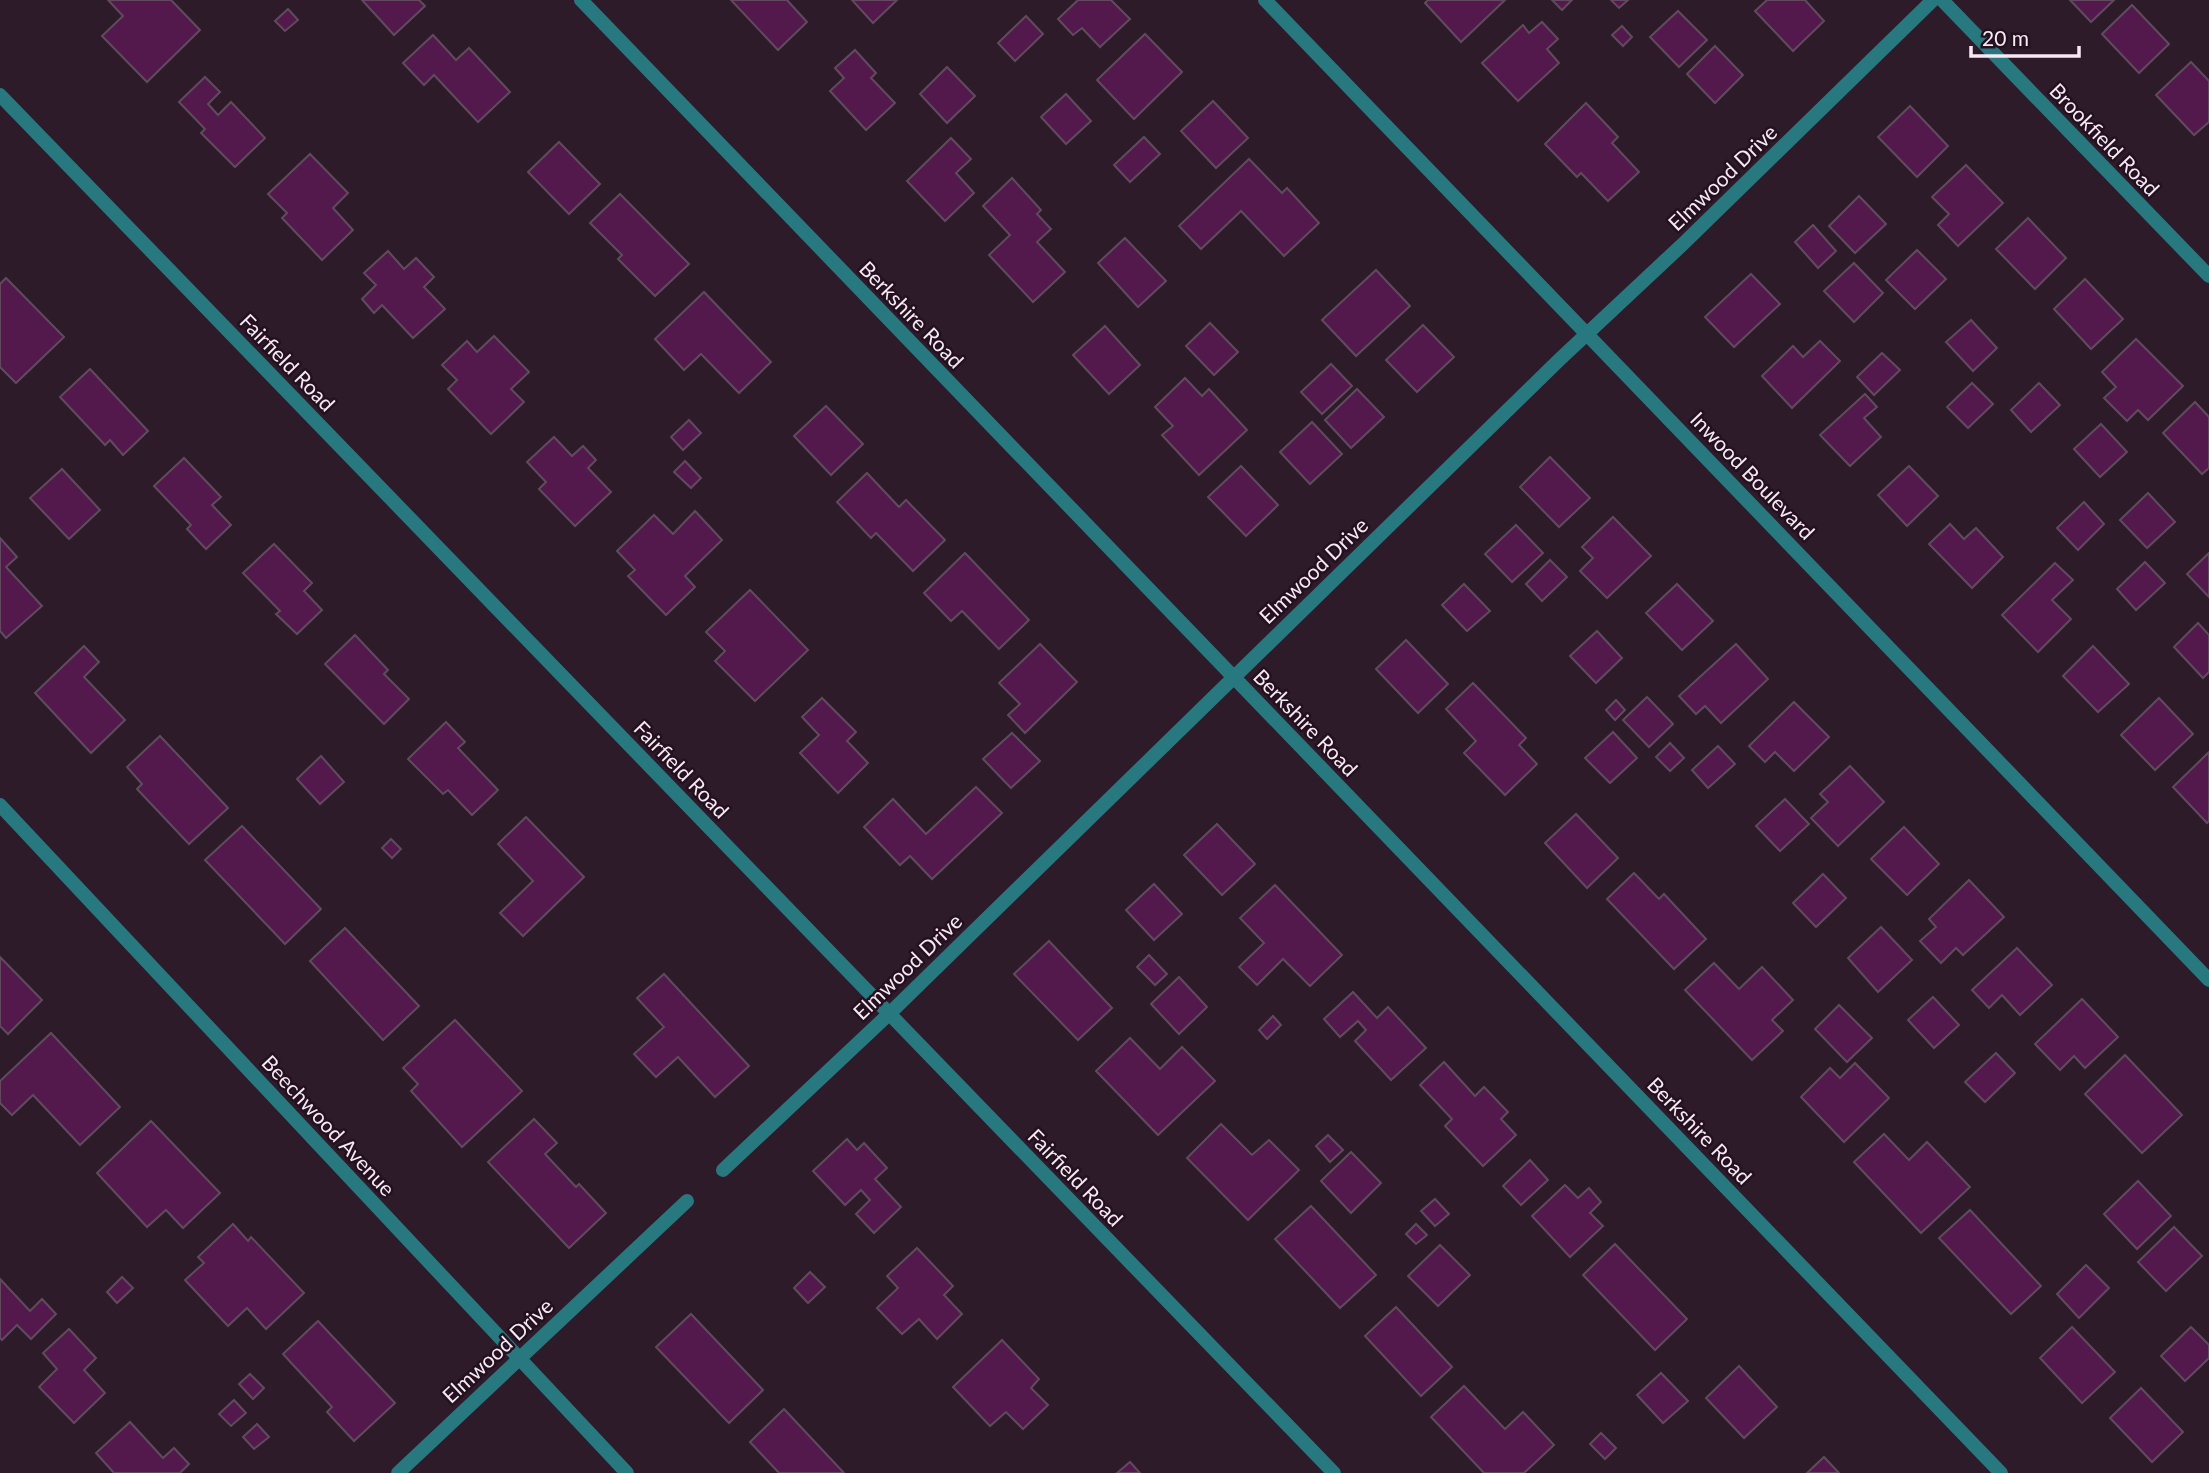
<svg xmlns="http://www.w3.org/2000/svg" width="2209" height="1473" font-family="Lato,sans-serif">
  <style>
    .building { fill: #53194d; stroke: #604b5d; stroke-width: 2 }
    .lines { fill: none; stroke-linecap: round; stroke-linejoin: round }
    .lane { stroke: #28787f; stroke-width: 14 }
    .street { stroke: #28787f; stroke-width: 14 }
    .labels { text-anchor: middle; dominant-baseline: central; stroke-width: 5; stroke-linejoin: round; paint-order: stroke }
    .street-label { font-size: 21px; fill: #f6e9f3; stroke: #231120 }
  </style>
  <rect width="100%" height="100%" fill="#2d1b2a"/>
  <!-- building -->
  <g class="building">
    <polygon points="108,0 171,0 200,30 147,82 102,36 123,16"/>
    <polygon points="362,0 419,0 425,6 394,35"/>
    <polygon points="731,0 787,0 807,22 778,50"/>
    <polygon points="852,0 897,0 873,23"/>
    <polygon points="1078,0 1111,0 1130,19 1100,47 1082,28 1073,35 1058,19"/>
    <polygon points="1428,0 1505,0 1461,42 1425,3"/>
    <polygon points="1552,0 1572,0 1562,10"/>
    <polygon points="1611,0 1628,0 1619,8"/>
    <polygon points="1767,0 1805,0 1824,21 1793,51 1755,11"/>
    <polygon points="2070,0 2114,0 2091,22"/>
    <polygon points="2132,5 2169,44 2139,73 2102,34"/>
    <polygon points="288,9 298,20 285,31 275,21"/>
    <polygon points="1678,11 1707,40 1679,67 1650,37"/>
    <polygon points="1026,16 1043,34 1015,61 998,43"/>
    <polygon points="1542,22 1558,39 1547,49 1559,63 1518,101 1482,63 1523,25 1529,33"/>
    <polygon points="1622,26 1632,37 1623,46 1612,35"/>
    <polygon points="1145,34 1182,72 1134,119 1097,80"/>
    <polygon points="433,35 456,60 469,48 510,92 478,122 434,75 424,85 403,63"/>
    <polygon points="1715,46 1743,75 1715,103 1687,74"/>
    <polygon points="855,50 876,73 871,78 895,103 866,130 830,91 844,78 835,68"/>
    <polygon points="2191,62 2209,81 2209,122 2194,135 2156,95"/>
    <polygon points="947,67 975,96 947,123 920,94"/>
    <polygon points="205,77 220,92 208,104 218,115 231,102 265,138 235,167 201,133 205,129 179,102"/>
    <polygon points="1066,94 1091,121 1066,144 1041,117"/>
    <polygon points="1213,101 1248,138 1216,168 1181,131"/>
    <polygon points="1586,103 1618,137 1612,143 1639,172 1608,201 1581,173 1577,177 1545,144"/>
    <polygon points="1910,106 1948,146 1917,177 1878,137"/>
    <polygon points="1144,137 1160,154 1130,182 1114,165"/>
    <polygon points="951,138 971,159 956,173 974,193 945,221 907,181"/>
    <polygon points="559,142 600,184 569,214 528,172"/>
    <polygon points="310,154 348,193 333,208 353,230 322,260 282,218 287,213 268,194"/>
    <polygon points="1249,159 1282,193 1287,188 1319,223 1284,256 1241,211 1201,249 1179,226"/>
    <polygon points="1966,165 2003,203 1958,246 1938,225 1949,214 1932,197"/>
    <polygon points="1012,178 1041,210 1037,214 1051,229 1037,242 1065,272 1033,302 989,255 1010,235 983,206"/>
    <polygon points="620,194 689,264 655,296 618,259 622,255 590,223"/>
    <polygon points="1859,196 1886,224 1855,253 1829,226"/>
    <polygon points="2028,218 2066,258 2035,289 1996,249"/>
    <polygon points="1813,225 1836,251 1818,268 1795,242"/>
    <polygon points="1125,238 1166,281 1138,307 1098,263"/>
    <polygon points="1917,250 1946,279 1915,309 1886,280"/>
    <polygon points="388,251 404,269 416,258 434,277 424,287 445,309 413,338 382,305 374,313 362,299 376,285 364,273"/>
    <polygon points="1854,263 1883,293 1854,322 1824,291"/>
    <polygon points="1376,270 1410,306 1356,356 1322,320"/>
    <polygon points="1751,274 1780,304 1734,347 1705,317"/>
    <polygon points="6,278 64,337 16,383 0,367 0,284"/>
    <polygon points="2085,279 2123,319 2091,349 2054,309"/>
    <polygon points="704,292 771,362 739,393 701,354 684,370 655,339"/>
    <polygon points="1971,320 1997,348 1973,371 1946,342"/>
    <polygon points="1210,323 1238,352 1214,375 1186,346"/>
    <polygon points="1423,325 1454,357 1417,392 1386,360"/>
    <polygon points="1105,326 1140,365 1109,394 1073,355"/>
    <polygon points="494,336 529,372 511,389 524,402 491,434 448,389 457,380 442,365 467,341 477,352"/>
    <polygon points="2136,339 2183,386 2148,420 2138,410 2127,421 2104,398 2116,387 2102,372"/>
    <polygon points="1820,341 1840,361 1792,408 1762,376 1793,346 1803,357"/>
    <polygon points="1882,353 1900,370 1874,395 1857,377"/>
    <polygon points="1331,364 1352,386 1322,414 1301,392"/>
    <polygon points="90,369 148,431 123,455 110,440 105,445 60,397"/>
    <polygon points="1185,378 1202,396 1209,389 1247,430 1199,475 1162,435 1173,426 1155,407"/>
    <polygon points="1972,383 1993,404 1968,428 1947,407"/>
    <polygon points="2039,383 2060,405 2031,432 2011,410"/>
    <polygon points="1357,389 1384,417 1351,448 1325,420"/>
    <polygon points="1865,394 1877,407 1864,418 1881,437 1850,466 1820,435"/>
    <polygon points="2195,402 2209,417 2209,468 2202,474 2163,433"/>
    <polygon points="826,406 863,444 831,475 794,436"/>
    <polygon points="689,420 701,433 683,450 671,437"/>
    <polygon points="1312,422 1342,454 1310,484 1280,452"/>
    <polygon points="2101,424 2127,452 2100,477 2074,449"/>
    <polygon points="554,437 572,456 583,446 596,460 588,468 611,492 575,526 539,489 546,482 527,462"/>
    <polygon points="1550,457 1590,498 1559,527 1520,487"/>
    <polygon points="184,458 221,497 212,505 231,525 206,549 187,529 191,525 154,486"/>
    <polygon points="685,461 701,478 691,488 674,472"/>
    <polygon points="1241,466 1278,505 1246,536 1208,497"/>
    <polygon points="1909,466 1938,496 1907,526 1878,495"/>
    <polygon points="62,469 100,510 69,539 30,498"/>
    <polygon points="867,473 899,507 906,500 945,540 913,571 876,533 871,538 837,502"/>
    <polygon points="2148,493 2175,522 2147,548 2120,520"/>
    <polygon points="2084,502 2104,524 2078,550 2057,528"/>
    <polygon points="695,511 722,540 685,576 695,587 666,615 628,576 635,570 617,551 654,515 673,534"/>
    <polygon points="1613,517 1651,556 1607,598 1580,571 1593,558 1582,547"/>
    <polygon points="1950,524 1964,539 1976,528 2003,557 1972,588 1929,544"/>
    <polygon points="1516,525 1543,553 1512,582 1485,554"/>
    <polygon points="0,538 17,557 6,567 42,606 6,638 0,631"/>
    <polygon points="274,544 312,583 304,591 322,610 297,634 276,614 280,611 243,573"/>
    <polygon points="965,553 1029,620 999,649 962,611 951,621 924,593"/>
    <polygon points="2209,553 2209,597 2187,574"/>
    <polygon points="1550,560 1567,577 1542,601 1526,584"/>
    <polygon points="2145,562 2165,583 2136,610 2117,589"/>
    <polygon points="2055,563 2073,580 2052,600 2071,619 2038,652 2002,615"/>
    <polygon points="1464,584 1490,611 1467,631 1442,605"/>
    <polygon points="1677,584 1713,621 1682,650 1646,613"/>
    <polygon points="750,590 808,650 755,701 715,661 725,651 706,632"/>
    <polygon points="2198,623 2209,635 2209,672 2203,678 2174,647"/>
    <polygon points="1597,631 1622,658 1596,683 1570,656"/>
    <polygon points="355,635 388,670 384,674 409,699 384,724 325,664"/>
    <polygon points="1406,640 1448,684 1418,713 1376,669"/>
    <polygon points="1040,644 1077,682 1025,733 1008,715 1020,704 999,683"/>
    <polygon points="1736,644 1768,679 1721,723 1705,706 1696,714 1679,696"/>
    <polygon points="84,646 99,662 84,677 125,720 91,753 35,693"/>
    <polygon points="2093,646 2129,684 2098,712 2063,676"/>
    <polygon points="1473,683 1526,738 1519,745 1537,764 1505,795 1464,753 1476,741 1446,709"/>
    <polygon points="1647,697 1673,724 1649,747 1623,720"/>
    <polygon points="822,698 856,732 847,741 868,763 838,793 800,753 819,735 802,717"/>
    <polygon points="2159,698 2193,734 2155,770 2121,735"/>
    <polygon points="1616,700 1625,710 1615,720 1606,710"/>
    <polygon points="1794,702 1829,737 1794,771 1775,752 1765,762 1749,746"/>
    <polygon points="446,722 465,742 458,748 498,790 472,815 448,790 443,794 408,759"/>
    <polygon points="1613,732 1637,758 1610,783 1585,758"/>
    <polygon points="1012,733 1040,761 1011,788 983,759"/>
    <polygon points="160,736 228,808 189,844 137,789 142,784 127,767"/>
    <polygon points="1670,743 1684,758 1670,771 1656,757"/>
    <polygon points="1718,746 1735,764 1708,788 1692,770"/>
    <polygon points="2209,752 2209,821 2207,823 2173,787"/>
    <polygon points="321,756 344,782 320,804 297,779"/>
    <polygon points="1850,766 1884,802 1838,846 1811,818 1828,802 1820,794"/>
    <polygon points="976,787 1002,813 932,879 910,856 900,865 864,827 893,799 926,834"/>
    <polygon points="1785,799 1809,824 1780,851 1756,826"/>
    <polygon points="1576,814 1618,858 1587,888 1545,843"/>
    <polygon points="526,817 584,877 523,936 500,913 533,881 498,844"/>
    <polygon points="1217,824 1255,864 1222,895 1184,855"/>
    <polygon points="242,826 321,909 285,944 205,860"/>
    <polygon points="1904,827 1939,864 1907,895 1871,859"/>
    <polygon points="391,839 401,849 392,858 382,848"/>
    <polygon points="1634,873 1659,899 1664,894 1706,939 1674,969 1607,899"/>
    <polygon points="1823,874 1846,898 1816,927 1793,903"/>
    <polygon points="1969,880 2004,917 1963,955 1956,948 1941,963 1920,941 1936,927 1929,919"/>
    <polygon points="1154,884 1182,914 1154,940 1126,910"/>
    <polygon points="1275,885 1342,955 1310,986 1283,959 1257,985 1239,967 1264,943 1240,918"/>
    <polygon points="1881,927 1912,960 1878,992 1848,958"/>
    <polygon points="345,928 419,1006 383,1040 310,961"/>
    <polygon points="1049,941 1112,1008 1078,1040 1014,974"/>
    <polygon points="2017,948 2052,985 2020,1015 2002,995 1989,1008 1972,990"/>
    <polygon points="1149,955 1167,974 1155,985 1137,967"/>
    <polygon points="0,957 42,1000 8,1034 0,1026"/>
    <polygon points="1714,963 1739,989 1762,967 1793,1000 1772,1020 1783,1031 1752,1060 1685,990"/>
    <polygon points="664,974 749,1066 715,1097 678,1057 656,1077 634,1054 664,1027 637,998"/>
    <polygon points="1179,977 1207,1007 1179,1034 1151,1004"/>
    <polygon points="1353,992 1377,1018 1388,1007 1426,1048 1391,1080 1355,1041 1366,1030 1358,1021 1340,1037 1324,1019"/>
    <polygon points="1933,997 1959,1025 1934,1048 1908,1020"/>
    <polygon points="2082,999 2118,1037 2085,1068 2074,1056 2060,1070 2035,1044"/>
    <polygon points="1839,1005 1872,1038 1847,1062 1815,1029"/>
    <polygon points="1273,1016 1281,1025 1267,1039 1259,1030"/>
    <polygon points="455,1020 522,1091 462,1147 411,1091 418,1084 403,1068"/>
    <polygon points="51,1033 120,1107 80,1145 33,1095 12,1115 0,1103 0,1081"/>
    <polygon points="1130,1038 1160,1069 1182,1047 1215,1081 1158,1135 1096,1071"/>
    <polygon points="1996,1053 2015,1073 1985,1102 1965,1082"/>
    <polygon points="2125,1055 2182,1115 2142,1153 2085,1094"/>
    <polygon points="1444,1062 1475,1096 1484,1087 1508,1112 1501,1119 1516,1135 1483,1166 1445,1126 1452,1119 1420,1085"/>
    <polygon points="1855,1063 1889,1098 1844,1142 1801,1097 1830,1068 1840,1078"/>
    <polygon points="534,1119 557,1143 545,1154 576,1187 579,1184 606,1213 569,1248 488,1162"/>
    <polygon points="151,1121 220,1193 183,1228 166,1210 147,1227 97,1173"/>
    <polygon points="1221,1124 1252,1155 1269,1140 1299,1170 1248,1220 1187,1158"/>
    <polygon points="1884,1134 1909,1160 1927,1142 1970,1187 1921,1233 1854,1162"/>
    <polygon points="1328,1135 1343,1150 1330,1162 1316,1146"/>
    <polygon points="847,1139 857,1150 864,1143 887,1168 875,1179 901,1207 874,1233 856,1214 870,1200 861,1190 845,1205 813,1171"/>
    <polygon points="1351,1152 1381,1183 1351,1213 1321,1181"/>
    <polygon points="1530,1160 1548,1180 1521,1205 1503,1186"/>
    <polygon points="2138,1181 2171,1216 2137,1249 2104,1214"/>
    <polygon points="1565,1185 1578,1198 1589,1188 1601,1202 1590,1213 1603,1226 1570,1257 1532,1216"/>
    <polygon points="1435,1199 1449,1214 1435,1226 1421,1211"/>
    <polygon points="1311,1206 1376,1275 1340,1308 1275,1239"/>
    <polygon points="1970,1210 2041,1286 2011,1314 1939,1238"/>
    <polygon points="233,1224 248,1241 251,1237 304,1293 266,1329 247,1308 228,1326 185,1280 204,1263 198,1257"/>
    <polygon points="1416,1224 1427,1235 1416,1244 1406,1234"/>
    <polygon points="2174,1227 2202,1256 2166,1291 2138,1262"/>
    <polygon points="1615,1244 1687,1319 1655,1350 1583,1275"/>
    <polygon points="1440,1245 1470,1275 1438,1306 1408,1276"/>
    <polygon points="917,1248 953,1286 944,1295 962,1314 937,1339 919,1319 902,1334 877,1308 898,1288 887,1276"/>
    <polygon points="2086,1265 2109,1288 2079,1318 2057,1294"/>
    <polygon points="810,1272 825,1287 808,1303 794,1288"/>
    <polygon points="122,1277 133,1288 117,1303 107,1292"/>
    <polygon points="0,1279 30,1311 42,1299 56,1314 31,1339 17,1325 2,1340 0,1338"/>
    <polygon points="1396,1307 1452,1367 1421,1396 1365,1336"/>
    <polygon points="691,1314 763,1390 729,1423 656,1347"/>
    <polygon points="318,1321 395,1403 354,1441 327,1412 332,1407 283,1354"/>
    <polygon points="2072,1327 2115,1372 2082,1403 2040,1358"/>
    <polygon points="2191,1327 2209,1345 2209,1358 2185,1381 2161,1356"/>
    <polygon points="69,1329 96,1358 84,1370 105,1393 74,1423 39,1387 57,1369 43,1353"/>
    <polygon points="1002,1340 1039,1379 1031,1388 1048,1405 1023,1429 1006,1412 990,1426 953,1387"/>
    <polygon points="1739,1366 1777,1407 1744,1438 1706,1398"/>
    <polygon points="1661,1373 1688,1401 1663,1423 1637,1395"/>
    <polygon points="250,1374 264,1388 253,1399 239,1384"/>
    <polygon points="1464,1386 1505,1429 1523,1412 1554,1445 1524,1473 1484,1473 1431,1417"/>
    <polygon points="2141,1388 2183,1432 2152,1462 2110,1418"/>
    <polygon points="234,1400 246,1413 231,1426 219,1414"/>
    <polygon points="784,1409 844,1473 779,1473 750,1442"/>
    <polygon points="130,1422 163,1458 174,1448 189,1464 180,1473 114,1473 96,1453"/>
    <polygon points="257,1424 269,1437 254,1449 243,1437"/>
    <polygon points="1601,1433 1616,1448 1605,1459 1590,1444"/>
    <polygon points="1824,1457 1839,1473 1807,1473"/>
    <polygon points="1130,1462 1140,1473 1117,1473"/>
  </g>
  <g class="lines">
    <!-- lane -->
    <polyline class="lane" points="723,1170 889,1014"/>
    <!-- street -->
    <g class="street">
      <polyline points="581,0 2001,1473"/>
      <polyline points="1265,0 2209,980"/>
      <polyline points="1942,0 2209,276"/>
      <polyline points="0,95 1334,1473"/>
      <polyline points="0,805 627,1473"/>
      <polyline points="889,1014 1559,360 1684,243 1933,0"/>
      <polyline points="398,1473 687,1201"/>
    </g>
  </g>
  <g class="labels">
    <!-- street labels -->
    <g class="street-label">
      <text transform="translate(2105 139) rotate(46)">Brookfield Road</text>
      <text transform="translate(1722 177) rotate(-44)">Elmwood Drive</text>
      <text transform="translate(912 314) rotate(46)">Berkshire Road</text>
      <text transform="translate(288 362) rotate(46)">Fairfield Road</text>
      <text transform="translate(1753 475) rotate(46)">Inwood Boulevard</text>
      <text transform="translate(1313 570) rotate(-44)">Elmwood Drive</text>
      <text transform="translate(1306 722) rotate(46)">Berkshire Road</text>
      <text transform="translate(682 769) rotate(46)">Fairfield Road</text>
      <text transform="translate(907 966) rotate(-44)">Elmwood Drive</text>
      <text transform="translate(329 1125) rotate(47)">Beechwood Avenue</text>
      <text transform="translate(1700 1130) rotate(46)">Berkshire Road</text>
      <text transform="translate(1076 1177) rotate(46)">Fairfield Road</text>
      <text transform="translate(497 1350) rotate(-43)">Elmwood Drive</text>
    </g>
  </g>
  <!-- scale -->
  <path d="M1971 46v10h108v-10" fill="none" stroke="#f6e9f3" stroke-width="3.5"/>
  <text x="1982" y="46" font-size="21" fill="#f6e9f3" stroke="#231120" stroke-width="5" paint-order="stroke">20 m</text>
</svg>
